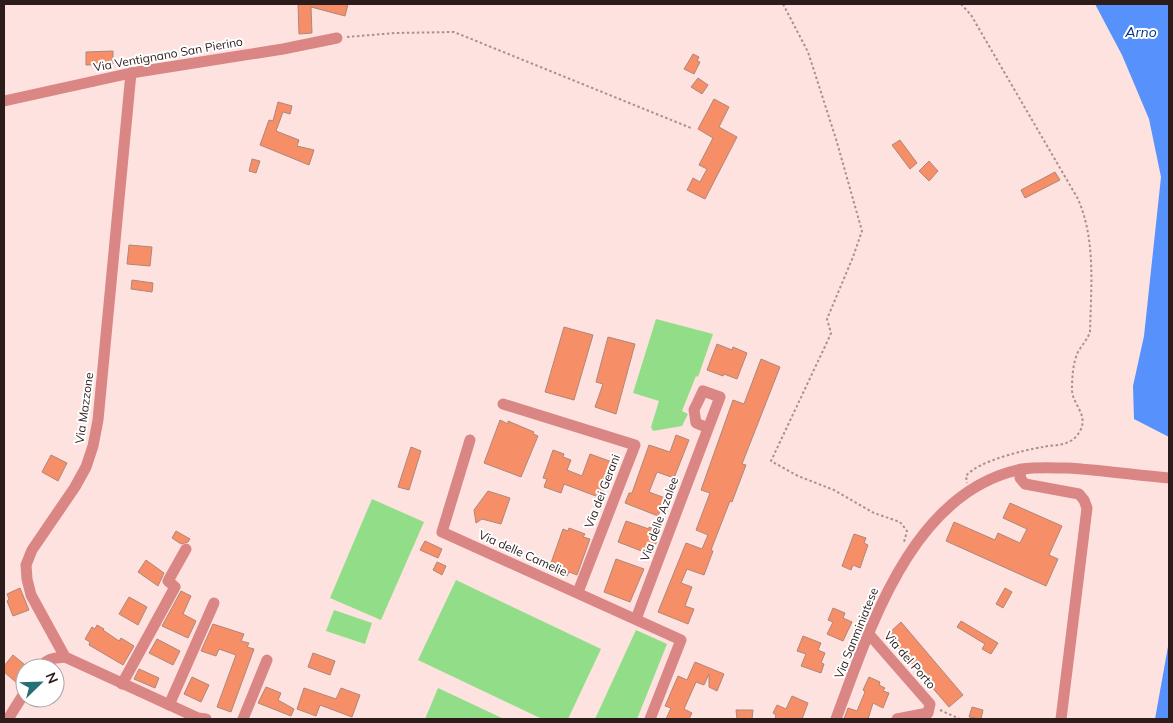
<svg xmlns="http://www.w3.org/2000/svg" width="1173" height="723" font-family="Mulish,sans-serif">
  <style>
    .green { fill: #92de88 }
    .water { fill: #5791fb }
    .building { fill: #f68f68; stroke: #ae8779 }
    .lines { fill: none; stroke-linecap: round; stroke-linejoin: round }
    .path { stroke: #a7908e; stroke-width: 2; stroke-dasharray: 2.5 2.5; stroke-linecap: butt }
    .minor { stroke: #d98684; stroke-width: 11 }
    .labels { text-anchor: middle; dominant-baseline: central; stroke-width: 4; stroke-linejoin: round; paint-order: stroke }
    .street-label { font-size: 12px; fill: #2c1c1b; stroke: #fff }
    .water-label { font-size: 14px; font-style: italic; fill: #01348f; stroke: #fff }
  </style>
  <rect width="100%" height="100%" fill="#fee2e0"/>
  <!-- green -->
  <g class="green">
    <polygon points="656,319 713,334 698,377 696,376 682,411 688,414 682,426 653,431 651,427 659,401 633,393"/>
    <polygon points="372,499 424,522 381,620 330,598"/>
    <polygon points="456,580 601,649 568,719 542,719 418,660"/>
    <polygon points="334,610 372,623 365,644 326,631"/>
    <polygon points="636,630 667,644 637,719 595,719"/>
    <polygon points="438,688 504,719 425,719"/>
  </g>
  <!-- water -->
  <g class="water">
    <polygon points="1095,4 1169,4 1169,437 1134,419 1133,386 1144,336 1161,177 1149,119 1122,55"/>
    <polygon points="1169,641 1169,719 1155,719"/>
  </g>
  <!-- building -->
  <g class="building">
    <polygon points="298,4 348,4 345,16 311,7 312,33 299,34"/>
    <polygon points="113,51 113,64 86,65 86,52"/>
    <polygon points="693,54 699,57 697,61 700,62 694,74 684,69"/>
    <polygon points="698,78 708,85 702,94 691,87"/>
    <polygon points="714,99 729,107 719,127 737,137 705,199 687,190 693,178 700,182 707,169 699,165 713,138 698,129"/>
    <polygon points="278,102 292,106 290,114 283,112 276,131 299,140 297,146 314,150 309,165 260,145 269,120 273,121"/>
    <polygon points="900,140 917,163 910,169 892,145"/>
    <polygon points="252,159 260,161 256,173 249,171"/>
    <polygon points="929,161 938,171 929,181 919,171"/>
    <polygon points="1055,172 1060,180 1025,198 1021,190"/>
    <polygon points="129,245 152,247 150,266 127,264"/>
    <polygon points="132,280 153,283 152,292 131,289"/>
    <polygon points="564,327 593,335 574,400 545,392"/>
    <polygon points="608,337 635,344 616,414 595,407 603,384 596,382"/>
    <polygon points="717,344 732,350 733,347 747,353 737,379 724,374 723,376 707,370"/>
    <polygon points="761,359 780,367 742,464 746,465 732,502 730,501 711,550 713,551 704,575 687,569 681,583 692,587 685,606 694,609 688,624 658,612 686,543 702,549 708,535 696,530 710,493 701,490 733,400 744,404"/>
    <polygon points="500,420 508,424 508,421 534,432 533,434 538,436 521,477 484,463"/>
    <polygon points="676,435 689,440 674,478 657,472 649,492 665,498 658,516 625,503 629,493 632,493 649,445 670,452"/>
    <polygon points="411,447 421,451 409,490 398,487"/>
    <polygon points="553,450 564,454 563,457 571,460 567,470 582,476 590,454 615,463 601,498 564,484 561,493 544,487 547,479 543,478"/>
    <polygon points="51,455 67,463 58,481 42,472"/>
    <polygon points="488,491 510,498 501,524 482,519 476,523 474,510"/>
    <polygon points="1010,503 1062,526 1049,555 1058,559 1046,586 946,541 954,522 995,540 998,533 1020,543 1027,529 1003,518"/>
    <polygon points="626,521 649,529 649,527 660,531 652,555 618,542"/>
    <polygon points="569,528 585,534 583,537 590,539 577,575 569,572 567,576 554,570 556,564 551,563 563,529 568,531"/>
    <polygon points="176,531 190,539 188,542 181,544 172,538"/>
    <polygon points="854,534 866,538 864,543 868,545 860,568 853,565 851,570 842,566"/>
    <polygon points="425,541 442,549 438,558 420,550"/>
    <polygon points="616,559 644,569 630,602 604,592"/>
    <polygon points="146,560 164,573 158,586 138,572"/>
    <polygon points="437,562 446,566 442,575 433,570"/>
    <polygon points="20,588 29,610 13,616 7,601 9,599 7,594"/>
    <polygon points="1005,588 1012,592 1003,608 996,604"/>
    <polygon points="181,591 191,596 183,614 196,621 188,638 162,626"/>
    <polygon points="129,597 147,607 138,625 119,614"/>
    <polygon points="833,608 845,613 843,618 852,622 843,641 827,634 833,622 828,620"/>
    <polygon points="961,621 998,643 991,654 982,649 985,644 957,627"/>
    <polygon points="901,622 963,695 949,707 887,635"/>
    <polygon points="213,624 244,634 241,641 249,643 247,647 254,649 231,712 217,707 236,655 219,649 216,656 201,651"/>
    <polygon points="97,625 104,629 103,630 119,641 121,638 134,646 123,665 89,645 90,642 85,639 92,627 95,629"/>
    <polygon points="803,636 821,643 818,650 825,653 821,663 824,664 821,673 801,666 806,654 797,651"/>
    <polygon points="157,639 180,651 173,665 149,653"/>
    <polygon points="313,653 335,661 330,675 308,667"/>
    <polygon points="13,655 25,665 25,673 17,683 4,672 4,666"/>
    <polygon points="695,662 724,674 717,691 709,687 709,674 704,685 696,682 684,709 692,713 689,719 666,719 671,708 665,706 678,676 687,680"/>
    <polygon points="139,669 159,678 155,688 134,679"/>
    <polygon points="192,677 209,685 201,702 184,694"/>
    <polygon points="869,677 880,682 879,685 885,688 883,691 889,693 883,708 873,703 868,719 844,719 848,708 857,711 865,692 863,690"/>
    <polygon points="266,687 281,693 278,700 294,709 291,716 258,703"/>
    <polygon points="304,688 336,699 341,688 360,695 352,717 320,705 316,716 297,709"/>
    <polygon points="792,696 808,703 802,719 775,719 776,715 773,713 777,705 786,709"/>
    <polygon points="972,707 983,710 981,719 969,717"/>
    <polygon points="736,710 753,710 752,719 737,719"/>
  </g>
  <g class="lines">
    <!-- path -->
    <g class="path">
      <polyline points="783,4 808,52 836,139 862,231 853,257 827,319 831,333 828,340 771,461 798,476 834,490 874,513 900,522 907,531 904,542"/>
      <path d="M961 4 971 15 1078 199C1096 240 1091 288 1090 332 1087 340 1082 345 1078 352 1073 362 1072 378 1072 389 1072 405 1089 414 1080 431 1077 437 1072 441 1066 443 1059 446 1050 445 1043 447 1024 450 978 461 966 476L967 483"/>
      <polyline points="347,37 395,33 454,32 691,128"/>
      <polyline points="940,710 960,719"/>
    </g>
    <!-- minor -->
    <g class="minor">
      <polyline points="131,73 98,420 93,446 86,467 75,487 32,550 26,565 27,579 31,595 65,657 198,718 206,719"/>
      <polyline points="4,101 131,73 283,49 337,38"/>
      <polyline points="503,404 635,445 578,592"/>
      <polyline points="470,440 442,532 681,640 650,719"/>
      <polyline points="1021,470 1020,478 1025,484 1079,494 1084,500 1087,508 1061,719"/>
      <polyline points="636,619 720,397 703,391 694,410 696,423 708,428"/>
      <polyline points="868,633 930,704 928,713 897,719"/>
      <path d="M40 668C47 658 54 658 65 657"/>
      <polyline points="122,684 175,587 168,581 186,549"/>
      <polyline points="169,705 214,603"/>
      <polyline points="8,719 25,692"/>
      <polyline points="243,719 267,660"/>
      <path d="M836 719C870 628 912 491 1022 469 1037 467 1053 468 1067 468 1101 470 1135 475 1169 478"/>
    </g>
  </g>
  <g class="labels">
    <!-- street labels -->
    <g class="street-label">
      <text transform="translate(168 54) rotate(-10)">Via Ventignano San Pierino</text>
      <text transform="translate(84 408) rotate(-82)">Via Mazzone</text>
      <text transform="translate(602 491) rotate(-69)">Via dei Gerani</text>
      <text transform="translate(659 519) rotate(-70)">Via delle Azalee</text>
      <text transform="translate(523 553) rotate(24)">Via delle Camelie</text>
      <text transform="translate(856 633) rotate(-68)">Via Sanminiatese</text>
      <text transform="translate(910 660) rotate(49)">Via del Porto</text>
    </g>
    <!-- water labels -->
    <g class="water-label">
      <text x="1141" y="32">Arno</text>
    </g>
  </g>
  <!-- border -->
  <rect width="1173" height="723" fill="none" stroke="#2c1c1b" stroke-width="10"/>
  <!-- north arrow -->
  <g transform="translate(40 683) rotate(67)"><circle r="24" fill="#ffffff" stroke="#aba4a4"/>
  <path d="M0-4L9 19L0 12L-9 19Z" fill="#257075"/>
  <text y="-8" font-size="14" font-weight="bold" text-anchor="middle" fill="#2c1c1b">N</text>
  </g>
</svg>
